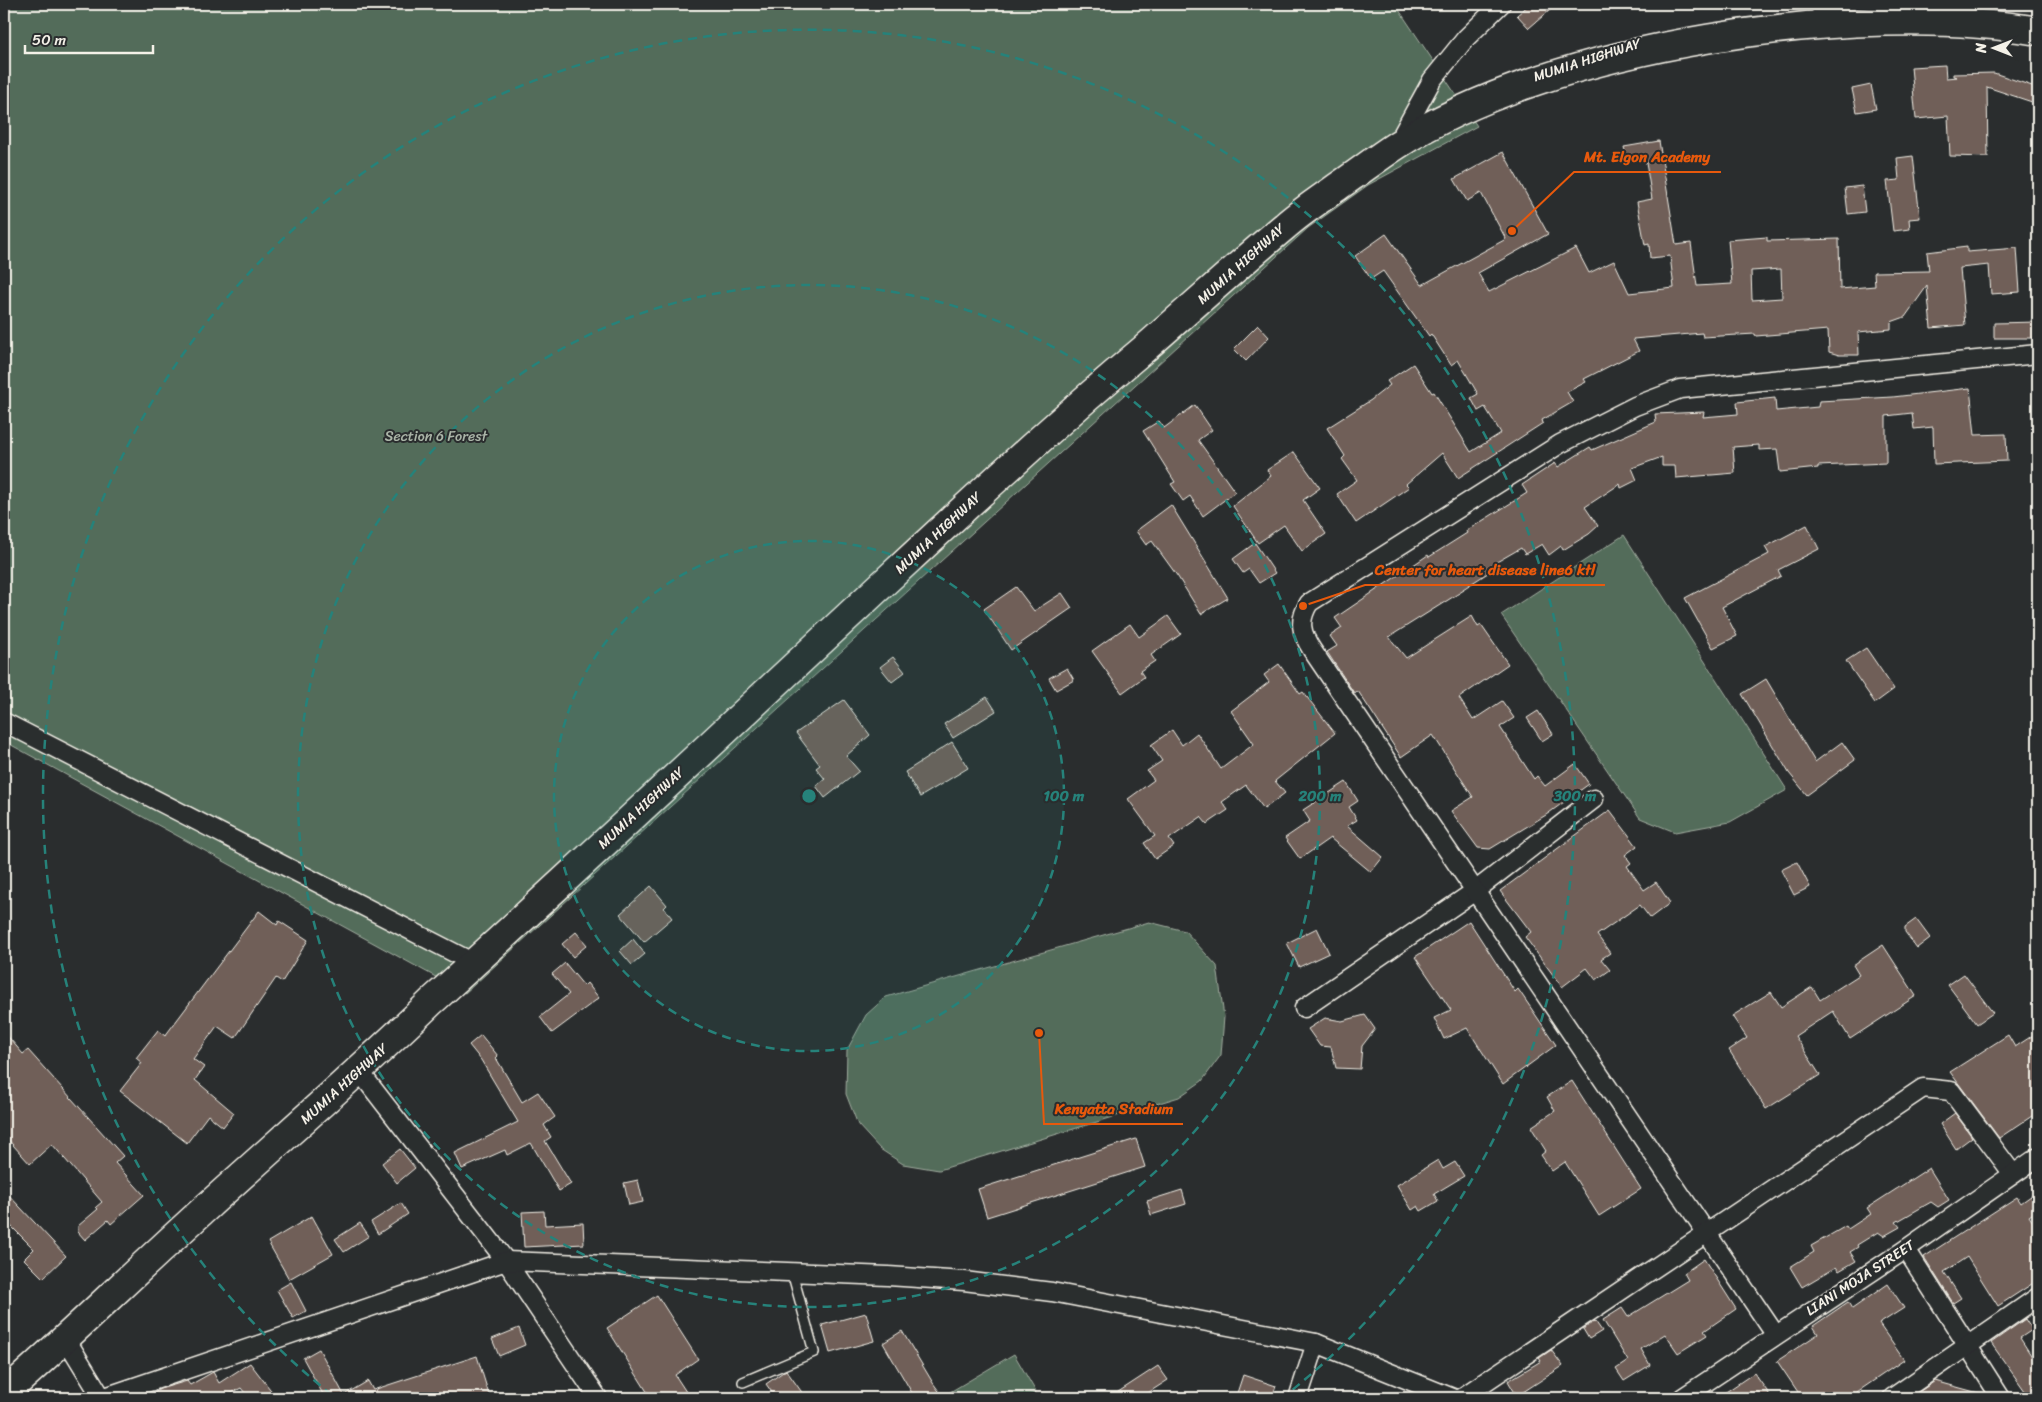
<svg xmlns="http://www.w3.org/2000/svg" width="2042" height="1402" font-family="Sriracha,sans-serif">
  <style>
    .green { fill: #526c5a; stroke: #a3aea1 }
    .building { fill: #705e58; stroke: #f4f1e8; fill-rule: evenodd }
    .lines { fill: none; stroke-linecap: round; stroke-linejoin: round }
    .lane-casing { stroke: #f4f1e8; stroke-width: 12 }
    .street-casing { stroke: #f4f1e8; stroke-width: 21 }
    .secondary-casing { stroke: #f4f1e8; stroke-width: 28 }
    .highway-casing { stroke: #f4f1e8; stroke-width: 31 }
    .lane { stroke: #2a2d2e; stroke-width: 9 }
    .street { stroke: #2a2d2e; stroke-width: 18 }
    .secondary { stroke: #2a2d2e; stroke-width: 24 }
    .highway { stroke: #2a2d2e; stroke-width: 28 }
    .ring { fill: none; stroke: #26827a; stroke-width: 2.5; stroke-dasharray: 9 6 }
    .labels { text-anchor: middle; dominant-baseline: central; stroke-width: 4; stroke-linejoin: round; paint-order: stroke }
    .street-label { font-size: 14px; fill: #f4f1e8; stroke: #2a2d2e }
    .park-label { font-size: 14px; fill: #abb5a8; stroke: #2a2d2e }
    .centre { fill: #26827a; stroke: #2a2d2e; stroke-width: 2.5 }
    .ring-label { font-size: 15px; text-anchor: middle; font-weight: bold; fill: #26827a; stroke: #2a2d2e; stroke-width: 4; stroke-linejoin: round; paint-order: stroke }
    .leader { fill: none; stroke: #e8590c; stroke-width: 2 }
    .callout-dot { fill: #e8590c; stroke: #2a2d2e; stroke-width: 2 }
    .callout-label { font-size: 15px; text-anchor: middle; font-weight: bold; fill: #e8590c; stroke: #2a2d2e; stroke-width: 4; stroke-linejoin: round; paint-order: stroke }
  </style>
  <rect width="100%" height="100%" fill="#2a2d2e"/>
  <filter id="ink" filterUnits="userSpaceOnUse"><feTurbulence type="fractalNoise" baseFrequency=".02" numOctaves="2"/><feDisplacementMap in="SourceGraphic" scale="10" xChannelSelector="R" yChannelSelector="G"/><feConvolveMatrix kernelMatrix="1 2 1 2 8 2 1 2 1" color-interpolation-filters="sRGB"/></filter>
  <g filter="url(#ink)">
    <!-- green -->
    <g class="green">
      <polygon points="4,4 1395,4 1477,126 1368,185 1308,228 465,993 4,741"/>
      <polygon points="1624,535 1787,790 1730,822 1675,832 1640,818 1501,615"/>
      <polygon points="1149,922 1185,931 1217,966 1224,1017 1221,1055 1202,1081 1179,1097 939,1170 903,1164 880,1149 858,1125 846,1094 847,1050 866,1015 886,997"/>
      <polygon points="1014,1354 1036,1392 1025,1398 954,1398 950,1392"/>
    </g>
    <!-- building -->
    <g class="building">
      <polygon points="1530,4 1557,4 1529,28 1517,15"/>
      <polygon points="1945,65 1946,78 1957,77 1953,76 1953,74 1994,73 2038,88 2038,104 1987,87 1988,157 1950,156 1948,116 1916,119 1911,67"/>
      <polygon points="1871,85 1876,109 1857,112 1852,89"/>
      <path d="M1659 141 1676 245 1691 243 1697 286 1732 284 1728 240 1767 237V241L1839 239 1840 289 1875 286 1874 272 1929 271 1927 252 1967 247V252L2017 248 2020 292 1991 294 1989 265 1960 268 1965 325 1931 328 1927 286 1905 317 1891 322V329L1858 332 1859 355H1839L1829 352 1828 330 1756 336 1755 334 1703 337 1702 333 1633 339 1639 351 1584 379 1586 382 1567 392 1573 402 1542 420 1543 423 1458 478 1442 453 1406 484 1409 487 1356 523 1337 494 1357 480 1342 459 1345 456 1327 428 1371 400 1390 385 1387 381 1413 364 1432 393 1434 392 1471 452 1501 433 1485 407 1478 411 1471 398 1478 394 1458 360 1451 365 1431 334 1429 336 1383 271 1371 279 1355 256 1386 234 1422 285 1506 239 1481 193 1467 201 1454 179 1503 152 1548 234 1478 273 1489 292 1576 248 1589 273 1614 261 1629 293 1674 288 1670 256 1650 258 1649 244 1645 245 1637 202 1652 199 1645 157 1627 160 1624 147ZM1781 269 1782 298 1752 300 1751 271Z"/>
      <polygon points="1913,156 1920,218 1909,219 1910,229 1893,231 1887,181 1899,180 1897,158"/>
      <polygon points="1862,186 1865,212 1848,214 1845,188"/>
      <polygon points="2038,322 2038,338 1994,338 1994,323"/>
      <polygon points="1258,325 1269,337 1246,361 1234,349"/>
      <polygon points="1970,388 1975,435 2006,434 2007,461 1934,464 1933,427 1914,429 1912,413 1886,416 1886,463 1818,466 1818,468 1780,472 1777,449 1759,450 1759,445 1733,447 1735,473 1676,478 1675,466 1662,466 1662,457 1632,468 1637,480 1621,488 1620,484 1585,507 1598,526 1589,534 1563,550 1561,546 1549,555 1542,544 1525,554 1521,548 1495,563 1497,567 1463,589 1464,590 1389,637 1406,658 1472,616 1478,627 1481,625 1508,664 1459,698 1473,720 1502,701 1514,718 1500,727 1534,779 1537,776 1545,786 1575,764 1589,784 1546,815 1490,849 1478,848 1451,811 1473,797 1433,735 1401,757 1358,691 1354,693 1327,652 1337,646 1330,636 1342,628 1335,618 1428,555 1429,557 1467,533 1466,531 1527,493 1522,485 1555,463 1558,467 1590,447 1592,450 1656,422 1655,414 1704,412 1703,417 1738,414 1737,402 1775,398 1776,411 1818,407 1819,401 1893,397"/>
      <polygon points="1195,405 1212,430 1198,440 1235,492 1203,516 1190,496 1183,501 1171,484 1175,482 1143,431 1159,421 1164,428"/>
      <polygon points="1294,452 1320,488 1303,500 1326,534 1302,551 1284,525 1258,543 1233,506 1271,476 1267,470"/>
      <polygon points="1171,505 1228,598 1201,614 1178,577 1152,541 1146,545 1136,531"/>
      <polygon points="1807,525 1819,549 1778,570 1781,576 1722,607 1737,636 1713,648 1685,598 1769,554 1765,547"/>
      <polygon points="1255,543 1275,573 1259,583 1249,569 1243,573 1233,559"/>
      <polygon points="1016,587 1034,611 1062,593 1072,608 1011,650 984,609"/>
      <polygon points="1168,616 1181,634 1151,655 1155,661 1140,671 1144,677 1122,693 1092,651 1130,624 1139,637"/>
      <polygon points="1866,648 1894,689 1875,703 1846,661"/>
      <polygon points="893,657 905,672 892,682 880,667"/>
      <polygon points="1279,664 1300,694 1303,692 1335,733 1275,781 1285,793 1264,809 1246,785 1222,802 1228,810 1207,824 1201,817 1169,839 1174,846 1155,859 1144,843 1155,836 1128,799 1154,780 1147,771 1162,761 1151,745 1172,730 1182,745 1197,733 1221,769 1254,744 1231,711 1269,682 1264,675"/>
      <polygon points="1067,668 1074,680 1056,690 1049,678"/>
      <polygon points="1766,679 1815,762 1842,742 1855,760 1807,795 1789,773 1742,694"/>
      <polygon points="987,697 996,711 953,738 944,724"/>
      <polygon points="844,700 870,735 846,756 859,771 825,798 816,786 825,779 816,768 820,765 796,733"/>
      <polygon points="1538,711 1553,734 1542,741 1527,718"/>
      <polygon points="952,742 968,768 920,797 905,772"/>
      <polygon points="1346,782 1358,801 1349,807 1357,820 1347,826 1383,857 1371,872 1330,838 1300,859 1285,838 1310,821 1303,810"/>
      <polygon points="1610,810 1637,846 1625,855 1631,863 1627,866 1644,890 1656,882 1670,903 1650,918 1640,905 1597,935 1610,953 1601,959 1610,970 1596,980 1587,968 1562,987 1525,937 1531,932 1500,891"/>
      <polygon points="1797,862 1810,887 1794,895 1781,870"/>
      <polygon points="651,886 667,905 664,908 672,918 644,942 620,914"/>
      <polygon points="259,911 277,925 279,921 308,940 282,982 276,978 235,1038 217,1026 193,1059 204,1067 195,1080 234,1113 223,1127 208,1115 187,1143 120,1091 142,1063 136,1058 158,1030 165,1036"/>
      <polygon points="1916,919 1930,938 1917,948 1905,932 1905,927"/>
      <polygon points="1469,921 1515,992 1518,989 1556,1045 1503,1084 1467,1028 1444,1039 1434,1018 1451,1010 1415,957"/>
      <polygon points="1317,928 1329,953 1299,967 1287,943"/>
      <polygon points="576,932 587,945 573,957 562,944"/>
      <polygon points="633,939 645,954 632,965 620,951"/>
      <polygon points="1883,945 1916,996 1850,1039 1833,1011 1795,1036 1820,1075 1766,1109 1729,1050 1747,1038 1732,1016 1771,992 1781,1007 1812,987 1820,1000 1859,975 1853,965"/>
      <polygon points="565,963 584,986 587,983 599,998 552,1033 540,1017 569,994 552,974"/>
      <polygon points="1964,974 1993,1013 1977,1024 1948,985"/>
      <polygon points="1365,1015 1375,1029 1362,1046 1360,1069 1336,1068 1331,1047 1320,1046 1308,1029 1325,1018 1342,1021"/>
      <polygon points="4,1032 23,1054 28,1050 123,1156 115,1163 144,1195 111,1224 108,1220 85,1240 78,1232 78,1226 98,1209 96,1207 102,1202 52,1144 30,1164 4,1135"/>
      <polygon points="2038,1032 2038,1112 1999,1138 1950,1072 2008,1035 2015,1047"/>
      <polygon points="481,1035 498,1056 496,1058 522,1102 538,1092 555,1117 544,1125 551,1137 545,1141 571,1184 559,1191 531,1143 507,1155 505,1150 462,1169 455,1153 518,1122 481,1060 469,1045"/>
      <polygon points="1572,1081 1641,1189 1599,1216 1565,1162 1552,1171 1541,1155 1546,1151 1531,1127 1555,1111 1547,1097"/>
      <polygon points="1955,1113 1972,1137 1956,1149 1940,1124"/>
      <polygon points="1136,1139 1145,1167 987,1217 978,1189"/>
      <polygon points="400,1149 415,1168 397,1183 382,1163"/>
      <polygon points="1438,1160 1443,1169 1455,1162 1464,1176 1434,1194 1438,1201 1421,1211 1418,1206 1412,1210 1397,1185"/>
      <polygon points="1929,1168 1949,1200 1938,1207 1931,1202 1896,1222 1900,1227 1884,1236 1878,1232 1857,1245 1858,1247 1850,1252 1856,1261 1839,1271 1836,1267 1802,1287 1790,1267 1814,1252 1811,1246 1846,1226 1848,1229 1871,1214 1867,1208"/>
      <polygon points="638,1180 643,1202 629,1205 624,1183"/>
      <polygon points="4,1190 66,1256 43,1278 24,1259 34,1249 4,1219"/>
      <polygon points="1182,1190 1186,1204 1151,1215 1147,1201"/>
      <polygon points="2038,1191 2038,1210 2029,1216 2038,1230 2038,1280 1998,1306 1967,1257 1944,1272 1961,1298 1953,1303 1924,1257 2017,1197 2021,1203"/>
      <polygon points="401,1203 408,1214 378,1234 371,1222"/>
      <polygon points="544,1211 545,1225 583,1223 584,1244 524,1247 522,1212"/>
      <polygon points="312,1216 333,1254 289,1279 268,1242"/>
      <polygon points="360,1223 369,1236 344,1252 335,1239"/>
      <polygon points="1704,1259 1736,1309 1704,1331 1707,1335 1678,1353 1665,1334 1641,1349 1650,1365 1624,1381 1616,1369 1628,1361 1603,1320 1622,1308 1628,1317 1688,1280 1684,1273"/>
      <polygon points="291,1282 306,1311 293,1318 277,1290"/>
      <polygon points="1888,1284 1904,1308 1879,1324 1904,1360 1857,1392 1863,1398 1820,1398 1816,1393 1808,1398 1802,1398 1777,1361 1818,1334 1813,1326 1848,1302 1852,1309"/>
      <polygon points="657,1295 698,1359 675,1375 690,1398 651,1398 607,1328"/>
      <polygon points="866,1313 874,1341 830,1353 822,1325"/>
      <polygon points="2025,1319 2032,1330 2020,1338 2038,1366 2038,1393 2030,1398 1991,1343"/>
      <polygon points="1595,1321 1602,1331 1589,1339 1583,1329"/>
      <polygon points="519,1328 525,1345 499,1356 492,1339"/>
      <polygon points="902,1331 933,1383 944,1398 915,1398 883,1343"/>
      <polygon points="319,1349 344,1395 368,1381 373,1390 477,1356 490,1398 325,1398 303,1358"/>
      <polygon points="1551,1350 1563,1366 1517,1396 1508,1381 1541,1361 1539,1358"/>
      <polygon points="250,1363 273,1393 266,1398 249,1398 241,1388 226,1396 227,1398 147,1398 160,1389 187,1381 190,1385 213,1372 219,1383"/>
      <polygon points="1158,1366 1168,1380 1140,1398 1109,1398"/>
      <polygon points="786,1370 806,1398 776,1398 766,1384"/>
      <polygon points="1754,1373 1772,1398 1717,1398"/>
      <polygon points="1243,1375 1276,1386 1272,1398 1251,1398 1237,1393"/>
      <polygon points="1935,1381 1982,1394 1982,1398 1910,1398"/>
    </g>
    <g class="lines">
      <defs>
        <polyline id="lane" points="743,1382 814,1352 792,1272"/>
        <g id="street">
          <polyline points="1398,142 1432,80 1466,38 1501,4"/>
          <polyline points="4,722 474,963"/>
          <polyline points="1304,1008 1475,891 1594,799"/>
          <polyline points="360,1072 506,1261 598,1398"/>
          <polyline points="1906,1249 2001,1398"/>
          <path d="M1775 1334 1312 650C1301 633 1298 621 1309 603L1560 444 1635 406 1680 389 2038 354"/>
          <polyline points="66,1339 102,1398"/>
          <polyline points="102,1398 506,1261 888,1276 964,1281 1052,1292 1316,1343 1453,1398"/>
          <polyline points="1298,1398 1316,1343"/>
          <polyline points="1461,1398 1923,1088 1951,1091 2013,1174"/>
          <polyline points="1682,1398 1906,1249 2038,1157"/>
          <polyline points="1892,1398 2038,1297"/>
        </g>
        <g id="secondary">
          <polyline points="1892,4 1893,7"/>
          <polyline points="1824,8 1828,4"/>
        </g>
        <path id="highway" d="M4 1394C74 1332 140 1267 209 1205 284 1137 360 1071 432 1001 586 862 736 720 888 579 972 501 1056 423 1144 349 1191 308 1237 266 1285 226 1302 211 1322 198 1340 185 1359 172 1377 158 1397 145 1553 44 1859 0 2038 31"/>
      </defs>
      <!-- lane casing -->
      <use href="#lane" class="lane-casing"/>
      <!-- street casing -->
      <use href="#street" class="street-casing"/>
      <!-- secondary casing -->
      <use href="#secondary" class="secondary-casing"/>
      <!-- highway casing -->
      <use href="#highway" class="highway-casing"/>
      <!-- lane -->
      <use href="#lane" class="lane"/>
      <!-- street -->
      <use href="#street" class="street"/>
      <!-- secondary -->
      <use href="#secondary" class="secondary"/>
      <!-- highway -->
      <use href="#highway" class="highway"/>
    </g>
  </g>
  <!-- distance rings -->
  <circle cx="809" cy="796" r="255" fill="#26827a" fill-opacity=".12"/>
  <g class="ring">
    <circle cx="809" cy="796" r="255"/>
    <circle cx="809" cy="796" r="511"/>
    <path d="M332 1395A766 766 0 1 1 1286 1395"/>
  </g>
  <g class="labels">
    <!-- street labels -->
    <g class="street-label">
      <text transform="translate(1587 60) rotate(-18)">MUMIA HIGHWAY</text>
      <text transform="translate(1241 264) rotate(-42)">MUMIA HIGHWAY</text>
      <text transform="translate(938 533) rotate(-43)">MUMIA HIGHWAY</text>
      <text transform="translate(641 808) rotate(-43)">MUMIA HIGHWAY</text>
      <text transform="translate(344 1084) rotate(-42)">MUMIA HIGHWAY</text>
      <text transform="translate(1860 1278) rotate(-33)">LIANI MOJA STREET</text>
    </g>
    <!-- park labels -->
    <g class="park-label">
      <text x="436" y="436">Section 6 Forest</text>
    </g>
  </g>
  <circle cx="809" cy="796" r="8" class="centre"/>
  <g class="ring-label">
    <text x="1064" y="801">100 m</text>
    <text x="1320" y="801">200 m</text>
    <text x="1575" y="801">300 m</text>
  </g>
  <!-- callouts -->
  <path class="leader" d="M1512 231L1574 172H1721M1303 606L1365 585H1605M1039 1033L1044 1124H1183"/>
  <g class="callout-dot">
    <circle cx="1512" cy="231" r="5"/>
    <circle cx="1303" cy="606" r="5"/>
    <circle cx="1039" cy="1033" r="5"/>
  </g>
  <g class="callout-label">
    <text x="1647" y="162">Mt. Elgon Academy</text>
    <text x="1485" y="575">Center for heart disease line6 ktl</text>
    <text x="1114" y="1114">Kenyatta Stadium</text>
  </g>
  <!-- margin -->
  <rect width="2042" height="1402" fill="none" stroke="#2a2d2e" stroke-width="20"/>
  <rect x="10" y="10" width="2022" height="1382" fill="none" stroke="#f4f1e8" stroke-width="2" filter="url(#ink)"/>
  <!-- north arrow -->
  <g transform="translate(1994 48) rotate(270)" stroke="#2a2d2e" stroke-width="4" paint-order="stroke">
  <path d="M0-4L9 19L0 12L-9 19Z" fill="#f4f1e8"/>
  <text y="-8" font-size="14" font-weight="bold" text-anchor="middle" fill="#f4f1e8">N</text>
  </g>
  <!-- scale -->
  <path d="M25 45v8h128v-8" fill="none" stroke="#f4f1e8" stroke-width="2.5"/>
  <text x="32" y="45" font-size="15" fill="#f4f1e8" stroke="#2a2d2e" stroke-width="4" paint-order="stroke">50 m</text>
</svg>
